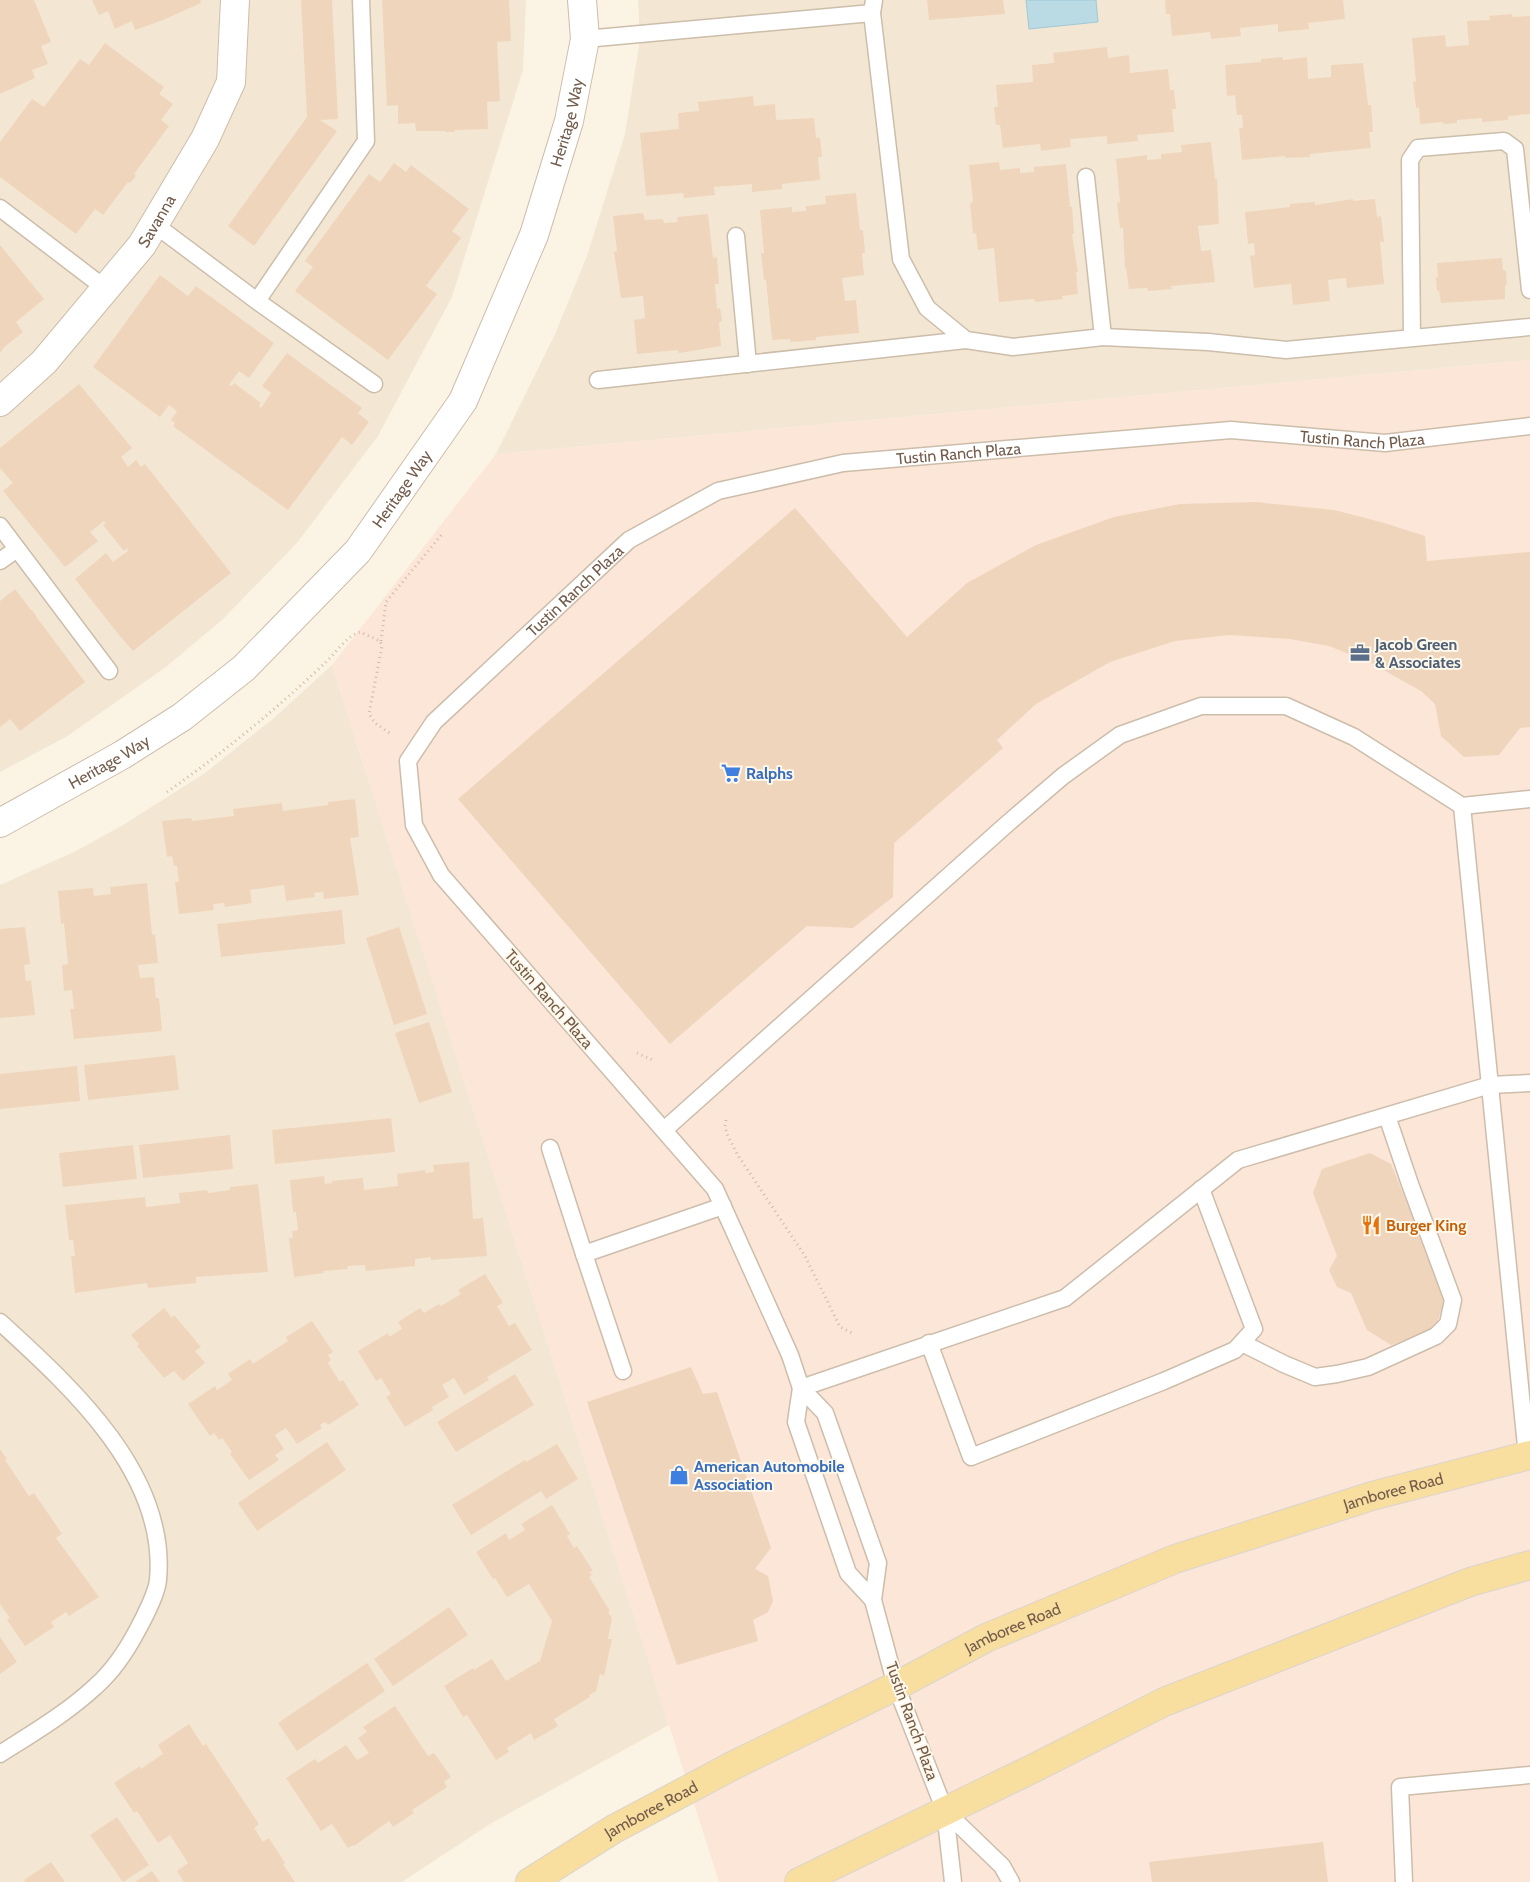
<svg xmlns="http://www.w3.org/2000/svg" width="1530" height="1882" font-family="Cabin,sans-serif">
  <style>
    .residential { fill: #f3e7d3 }
    .commercial { fill: #fbe6d8 }
    .water { fill: #badbe4; stroke: #a0c9d6 }
    .building { fill: #f0d5bd }
    .lines { fill: none; stroke-linecap: round; stroke-linejoin: round }
    .service-casing { stroke: #cdbdab; stroke-width: 19 }
    .minor-casing { stroke: #cdbdab; stroke-width: 30 }
    .tertiary-casing { stroke: #cdbdab; stroke-width: 30 }
    .primary-casing { stroke: #dbd5d0; stroke-width: 30 }
    .path { stroke: #d5b9a0; stroke-width: 3; stroke-dasharray: 1 4; stroke-linecap: butt }
    .service { stroke: #fff; stroke-width: 16 }
    .minor { stroke: #fff; stroke-width: 28 }
    .tertiary { stroke: #fff; stroke-width: 28 }
    .primary { stroke: #f8de9f; stroke-width: 28 }
    .labels { text-anchor: middle; dominant-baseline: central; stroke-width: 4; stroke-linejoin: round; paint-order: stroke }
    .street-label { font-size: 16px; fill: #735c4b; stroke: #fef8ea }
    .service-label { font-size: 16px; font-weight: bold; fill: #4e5e75; stroke: #fef8ea; text-anchor: start }
    .shop-label { font-size: 16px; font-weight: bold; fill: #366cbe; stroke: #fef8ea; text-anchor: start }
    .food-label { font-size: 16px; font-weight: bold; fill: #c56008; stroke: #fef8ea; text-anchor: start }
  </style>
  <rect width="100%" height="100%" fill="#fbf4e4"/>
  <!-- residential -->
  <g class="residential">
    <polygon points="0,0 526,0 523,70 452,297 378,436 297,543 222,620 166,667 66,737 0,772"/>
    <polygon points="638,0 1530,0 1530,360 496,454 555,334 587,256 625,134 640,39"/>
    <polygon points="332,665 669,1725 490,1824 402,1882 0,1882 0,885 76,851 123,825 205,773 274,718"/>
  </g>
  <!-- commercial -->
  <polygon class="commercial" points="1530,360 1530,1882 719,1882 332,665 496,454"/>
  <!-- water -->
  <polygon class="water" points="1026,0 1096,0 1098,22 1029,29"/>
  <!-- building -->
  <g class="building">
    <polygon points="0,0 34,0 51,42 41,46 48,64 32,70 35,78 0,94"/>
    <polygon points="92,0 200,0 201,3 163,20 135,30 132,21 115,29 108,11 99,15"/>
    <polygon points="301,0 332,0 338,119 320,120 337,131 254,246 228,226 307,117"/>
    <polygon points="382,0 509,0 511,41 497,42 500,101 487,102 488,129 454,130 455,132 445,132 446,131 416,131 415,123 398,124 398,105 387,106"/>
    <polygon points="927,0 1003,0 1005,14 929,20"/>
    <polygon points="1165,0 1343,0 1345,19 1308,23 1309,29 1278,32 1278,24 1240,28 1241,36 1211,39 1210,32 1172,36 1170,14 1166,14"/>
    <polygon points="1512,14 1512,17 1530,16 1530,114 1508,116 1508,120 1482,122 1482,118 1457,120 1457,123 1443,124 1443,122 1420,124 1419,107 1416,108 1413,81 1416,82 1412,38 1445,35 1446,47 1469,45 1467,21 1490,20 1489,16"/>
    <polygon points="105,43 164,87 159,94 173,104 161,120 169,126 134,174 136,176 130,183 128,182 103,215 95,209 76,234 0,177 0,142 32,99 44,107 80,59 89,65"/>
    <polygon points="1107,47 1108,58 1129,55 1130,73 1168,69 1170,90 1174,90 1176,109 1172,109 1174,132 1137,135 1138,141 1107,144 1107,136 1070,139 1071,147 1041,151 1040,144 1003,148 1000,125 996,125 994,107 998,107 996,85 1033,82 1032,65 1054,63 1053,53"/>
    <polygon points="1283,57 1283,60 1307,57 1308,79 1331,77 1331,65 1363,63 1368,105 1371,105 1373,132 1369,132 1371,148 1310,154 1310,157 1285,158 1285,156 1242,160 1239,128 1243,128 1242,115 1237,115 1235,95 1227,96 1225,65 1261,62 1261,59"/>
    <polygon points="753,96 754,106 775,104 776,120 814,118 816,138 820,138 822,157 818,157 820,180 782,184 782,189 752,192 752,184 714,187 715,195 684,198 683,193 646,196 640,133 679,129 678,113 699,111 698,102"/>
    <polygon points="1211,142 1215,179 1217,179 1219,224 1198,226 1201,251 1211,250 1215,282 1171,286 1172,289 1148,291 1147,288 1129,289 1126,268 1125,268 1123,228 1120,228 1117,203 1120,202 1116,159 1147,155 1147,160 1161,159 1161,154 1182,152 1181,145"/>
    <polygon points="999,162 1000,170 1020,168 1020,173 1034,172 1034,167 1066,164 1070,207 1072,207 1074,234 1072,234 1078,272 1076,272 1078,294 1062,296 1063,299 1035,302 1034,299 999,302 994,248 978,250 976,233 973,234 970,203 973,202 969,165"/>
    <polygon points="394,163 406,172 411,165 469,209 452,231 461,238 426,286 437,294 388,360 295,291 313,267 305,261 369,174 380,182"/>
    <polygon points="856,193 860,230 863,230 865,253 862,253 864,275 842,278 845,301 856,300 859,333 816,337 816,340 790,342 790,339 772,340 766,280 764,280 761,253 764,253 760,210 792,207 792,212 806,211 806,206 826,204 825,196"/>
    <polygon points="1353,199 1353,201 1375,199 1377,217 1381,216 1384,242 1380,242 1384,284 1347,288 1346,278 1328,280 1330,301 1293,305 1291,284 1254,288 1250,256 1255,255 1254,243 1248,244 1245,212 1290,207 1290,204 1315,202 1315,205"/>
    <polygon points="643,213 645,220 663,219 664,223 678,222 677,217 708,214 713,258 717,257 719,284 715,284 717,309 720,308 722,321 719,322 721,346 679,353 678,350 637,354 634,320 645,318 643,296 621,298 614,252 617,251 613,216"/>
    <polygon points="0,245 44,299 16,322 23,332 2,349 3,350 0,352"/>
    <polygon points="1502,258 1503,270 1506,271 1507,285 1505,285 1505,299 1441,303 1439,291 1437,291 1436,277 1438,277 1437,263"/>
    <polygon points="160,275 188,296 196,286 274,343 249,378 239,371 229,385 232,386 234,383 261,403 259,406 261,408 271,393 262,386 287,353 362,408 358,413 369,422 352,445 342,437 288,510 173,426 175,423 171,420 177,411 169,405 160,417 93,367"/>
    <polygon points="79,384 132,448 121,457 128,467 136,460 141,467 145,464 231,573 133,651 119,635 75,579 106,553 113,562 128,551 127,548 124,551 103,525 106,523 104,521 90,532 98,541 65,567 3,491 13,483 0,468 0,448"/>
    <polygon points="1256,502 1334,510 1381,522 1425,536 1427,561 1530,552 1530,727 1520,728 1499,755 1464,757 1441,736 1435,704 1421,691 1371,663 1329,646 1290,639 1229,635 1175,641 1110,662 1036,704 997,740 1003,748 894,843 893,897 853,928 807,926 670,1044 458,799 795,508 907,637 967,583 1036,545 1114,517 1180,504"/>
    <polygon points="15,589 31,610 32,610 38,619 85,682 20,731 10,719 0,727 0,601"/>
    <polygon points="355,799 359,837 350,838 359,895 324,899 323,892 314,893 315,897 286,901 284,885 250,890 252,903 225,907 224,903 213,904 214,910 179,914 175,882 179,882 177,866 174,866 172,856 167,857 162,821 191,818 192,821 234,816 233,809 282,803 283,811 328,805 328,802"/>
    <polygon points="147,883 152,935 155,934 158,963 138,965 140,978 154,977 156,998 159,998 162,1031 74,1039 70,1009 74,1009 72,990 64,991 62,965 68,964 64,923 61,924 58,891 93,888 94,896 111,894 110,887"/>
    <polygon points="342,910 345,944 221,957 217,924"/>
    <polygon points="25,927 30,964 24,965 26,981 31,980 35,1015 0,1018 0,929"/>
    <polygon points="399,927 427,1014 394,1025 366,938"/>
    <polygon points="429,1022 452,1092 419,1103 395,1033"/>
    <polygon points="175,1055 179,1090 88,1100 84,1065"/>
    <polygon points="77,1066 80,1101 0,1109 0,1074"/>
    <polygon points="391,1118 395,1152 275,1164 272,1130"/>
    <polygon points="230,1135 233,1169 143,1178 139,1145"/>
    <polygon points="133,1145 137,1179 63,1187 59,1153"/>
    <polygon points="1370,1153 1391,1164 1446,1298 1435,1328 1391,1345 1367,1330 1351,1293 1337,1287 1329,1270 1337,1256 1313,1193 1322,1169"/>
    <polygon points="469,1162 473,1219 483,1218 487,1256 431,1260 431,1257 415,1259 415,1266 366,1271 365,1265 347,1266 348,1269 323,1271 324,1273 294,1277 289,1238 293,1238 292,1231 298,1230 296,1212 293,1212 290,1180 324,1176 325,1184 332,1183 332,1181 363,1178 364,1190 398,1186 397,1174 425,1170 426,1173 434,1172 433,1165"/>
    <polygon points="258,1184 268,1272 196,1277 196,1283 148,1288 147,1283 75,1293 71,1256 75,1256 73,1240 69,1240 65,1205 145,1197 146,1207 180,1203 179,1193 207,1190 208,1193 230,1190 230,1187"/>
    <polygon points="485,1274 503,1303 497,1306 509,1326 515,1323 532,1350 487,1377 489,1380 464,1395 454,1378 442,1385 449,1397 432,1407 433,1410 405,1427 386,1397 391,1394 381,1378 376,1381 358,1351 388,1333 389,1337 402,1329 398,1322 420,1308 424,1313 439,1304 441,1306 461,1294 458,1290"/>
    <polygon points="164,1308 172,1318 174,1315 201,1347 195,1351 205,1363 183,1381 174,1371 164,1378 137,1346 139,1344 131,1335"/>
    <polygon points="312,1321 333,1352 328,1355 331,1360 328,1363 340,1382 343,1380 359,1405 328,1425 325,1422 320,1425 322,1428 297,1444 286,1428 275,1435 284,1449 275,1455 279,1460 249,1480 230,1454 232,1452 222,1438 219,1440 214,1433 210,1436 188,1404 215,1386 217,1390 232,1380 228,1374 250,1359 253,1364 288,1341 286,1337"/>
    <polygon points="691,1367 703,1394 717,1392 771,1548 755,1569 768,1576 773,1601 768,1612 753,1620 758,1641 677,1665 587,1402"/>
    <polygon points="515,1374 534,1405 456,1452 437,1422"/>
    <polygon points="327,1442 346,1470 257,1531 238,1503"/>
    <polygon points="557,1444 578,1479 546,1499 541,1491 471,1535 452,1505 525,1460 526,1462"/>
    <polygon points="0,1449 7,1459 5,1460 29,1496 34,1493 62,1534 56,1538 99,1597 69,1616 66,1612 51,1622 54,1627 25,1646 7,1620 10,1618 0,1604"/>
    <polygon points="552,1505 570,1534 567,1536 574,1548 577,1546 593,1571 589,1572 592,1575 589,1577 610,1611 608,1612 612,1618 608,1639 612,1639 604,1676 600,1674 596,1691 589,1695 590,1697 554,1719 558,1726 534,1740 531,1733 507,1748 509,1752 496,1760 467,1715 463,1717 444,1686 473,1668 474,1670 492,1659 506,1681 540,1661 552,1621 529,1584 507,1597 495,1578 493,1579 476,1552 506,1533 509,1540 525,1530 521,1524"/>
    <polygon points="449,1607 468,1635 393,1686 374,1659"/>
    <polygon points="0,1637 17,1662 0,1674"/>
    <polygon points="367,1663 385,1691 297,1751 278,1723"/>
    <polygon points="395,1706 428,1756 434,1753 451,1777 444,1782 447,1787 412,1810 414,1813 393,1827 389,1821 354,1846 353,1845 348,1848 332,1824 321,1831 286,1778 315,1759 318,1763 346,1745 357,1760 369,1753 358,1738 367,1732 363,1727"/>
    <polygon points="189,1724 203,1746 206,1744 259,1824 254,1828 263,1842 269,1838 285,1863 283,1864 295,1882 184,1882 177,1871 188,1863 170,1835 158,1843 137,1811 134,1813 114,1783 140,1766 141,1769 163,1754 158,1745"/>
    <polygon points="117,1817 149,1865 123,1882 90,1835"/>
    <polygon points="1323,1842 1328,1882 1152,1882 1149,1862"/>
    <polygon points="51,1862 65,1882 26,1882 24,1880"/>
    <polygon points="152,1871 160,1882 135,1882"/>
  </g>
  <g class="lines">
    <defs>
      <g id="service">
        <polyline points="874,0 872,13 901,259 927,308 966,340 1013,347 1103,337 1208,342 1286,350 1530,327"/>
        <polyline points="585,39 872,13"/>
        <polyline points="1086,177 1103,337"/>
        <polyline points="0,208 106,289"/>
        <polyline points="154,224 257,301 374,384"/>
        <polyline points="736,236 748,364"/>
        <polyline points="257,301 366,141 361,0"/>
        <polyline points="1412,337 1410,160 1418,148 1504,141 1515,149 1530,290"/>
        <polyline points="598,380 966,340"/>
        <polyline points="0,526 109,671"/>
        <polyline points="0,561 17,549"/>
        <polyline points="1462,806 1527,1456"/>
        <polyline points="664,1130 1007,824 1063,776 1120,735 1201,706 1286,706 1354,737 1462,806 1530,799"/>
        <polyline points="550,1148 584,1254 723,1206"/>
        <polyline points="584,1254 623,1371"/>
        <path d="M0 1322C71 1387 168 1474 158 1580 157 1592 144 1618 138 1629 127 1650 114 1670 96 1686 67 1713 33 1733 0 1754"/>
        <polyline points="929,1343 971,1457 1164,1381 1235,1350 1254,1329 1201,1189"/>
        <polyline points="1242,1343 1284,1364 1315,1377 1337,1374 1368,1367 1436,1336 1448,1324 1453,1300 1410,1184 1387,1116"/>
        <polyline points="801,1388 1065,1298 1238,1160 1490,1085 1530,1083"/>
        <polyline points="801,1388 796,1422 848,1573 873,1600"/>
        <polyline points="945,1811 1002,1866 1011,1882"/>
        <path id="s1" d="M953 1882 945 1811 896 1686 873 1600 878 1563 825 1413 801 1388 790 1355 715 1189 441 875 414 825 408 761 434 722 629 540 718 491 843 463 1231 430 1385 443 1530 426"/>
        <polyline points="1404,1882 1400,1787 1530,1775"/>
      </g>
      <g id="minor">
        <path id="s2" d="M0 402 44 362 142 245 205 139 231 82 235 0"/>
      </g>
      <g id="tertiary">
        <path id="s3" d="M0 823 122 755 182 717 244 668 358 551 463 401 534 235 569 121 585 39 582 0"/>
      </g>
      <g id="primary">
        <path id="s4" d="M530 1882 614 1829 734 1765 896 1686 986 1638 1175 1559 1372 1496 1530 1455"/>
        <polyline points="799,1882 1036,1767 1164,1702 1470,1582 1530,1565"/>
      </g>
    </defs>
    <!-- service casing -->
    <use href="#service" class="service-casing"/>
    <!-- minor casing -->
    <use href="#minor" class="minor-casing"/>
    <!-- tertiary casing -->
    <use href="#tertiary" class="tertiary-casing"/>
    <!-- primary casing -->
    <use href="#primary" class="primary-casing"/>
    <!-- path -->
    <g class="path">
      <polyline points="381,641 386,602 443,533"/>
      <path d="M167 792C224 752 273 712 324 664 335 654 346 636 360 632L380 641 382 646 369 714 375 723 391 734"/>
      <polyline points="637,1053 655,1061"/>
      <polyline points="726,1120 725,1126 727,1134 737,1154 805,1256 840,1327 852,1333"/>
    </g>
    <!-- service -->
    <use href="#service" class="service"/>
    <!-- minor -->
    <use href="#minor" class="minor"/>
    <!-- tertiary -->
    <use href="#tertiary" class="tertiary"/>
    <!-- primary -->
    <use href="#primary" class="primary"/>
  </g>
  <!-- icons -->
  <defs>
    <symbol id="office-bare" viewBox="-9 -9 18 18"><path d="M-6-3h4V-5.5h4V-3h4V5H-6ZM-1-4.5V-3h2v-1.5ZM-6 0V1H6V0Z" fill="#5c6f8a" stroke="#fef8ea" stroke-width="2.5" paint-order="stroke"/></symbol>
    <symbol id="supermarket-bare" viewBox="-9 -9 18 18"><path d="M-6-5.5h2.5l.6 2H6L4.5 2H-2.5L-4.4-4H-6ZM-1.5 3.2a1.3 1.3 0 1 0 .1 0ZM3 3.2a1.3 1.3 0 1 0 .1 0Z" fill="#3f7fe0" stroke="#fef8ea" stroke-width="2.5" paint-order="stroke"/></symbol>
    <symbol id="restaurant-bare" viewBox="-9 -9 18 18"><path d="M-5-6h1v4h1v-4h1v4h1v-4h1v5L-1.5 .5V6h-2V.5L-5-1ZM5-6V6H3V1.5H1.5Q1.5-4 5-6Z" fill="#e8710a" stroke="#fef8ea" stroke-width="2.5" paint-order="stroke"/></symbol>
    <symbol id="shop-bare" viewBox="-9 -9 18 18"><path d="M-5-2.5h2.3a2.7 3.5 0 0 1 5.4 0H5L5.5 6h-11ZM-1.5-2.5h3a1.5 2.3 0 0 0-3 0Z" fill="#3f7fe0" stroke="#fef8ea" stroke-width="2.5" paint-order="stroke"/></symbol>
  </defs>
  <g fill-rule="evenodd">
    <use href="#office-bare" x="1346" y="639" width="28" height="28"/>
    <use href="#supermarket-bare" x="717" y="759" width="28" height="28"/>
    <use href="#restaurant-bare" x="1357" y="1211" width="28" height="28"/>
    <use href="#shop-bare" x="665" y="1461" width="28" height="28"/>
  </g>
  <g class="labels">
    <!-- street labels -->
    <g class="street-label">
      <text stroke="none"><textPath href="#s3" startOffset="934">Heritage Way</textPath></text>
      <text stroke="none"><textPath href="#s2" startOffset="240">Savanna</textPath></text>
      <text stroke="none"><textPath href="#s1" startOffset="2345">Tustin Ranch Plaza</textPath></text>
      <text stroke="none"><textPath href="#s1" startOffset="1940">Tustin Ranch Plaza</textPath></text>
      <text stroke="none"><textPath href="#s3" startOffset="529">Heritage Way</textPath></text>
      <text stroke="none"><textPath href="#s1" startOffset="1520">Tustin Ranch Plaza</textPath></text>
      <text stroke="none"><textPath href="#s3" startOffset="125">Heritage Way</textPath></text>
      <text transform="translate(549 999) rotate(49)">Tustin Ranch Plaza</text>
      <text stroke="none"><textPath href="#s4" startOffset="951">Jamboree Road</textPath></text>
      <text stroke="none"><textPath href="#s4" startOffset="546">Jamboree Road</textPath></text>
      <text transform="translate(912 1721) rotate(70)">Tustin Ranch Plaza</text>
      <text stroke="none"><textPath href="#s4" startOffset="141">Jamboree Road</textPath></text>
    </g>
    <!-- service labels -->
    <g class="service-label">
      <text x="1375" y="644">Jacob Green<tspan x="1375" dy="18">&amp; Associates</tspan></text>
    </g>
    <!-- shop labels -->
    <g class="shop-label">
      <text x="746" y="773">Ralphs</text>
      <text x="694" y="1466">American Automobile<tspan x="694" dy="18">Association</tspan></text>
    </g>
    <!-- food labels -->
    <g class="food-label">
      <text x="1386" y="1225">Burger King</text>
    </g>
  </g>
</svg>
